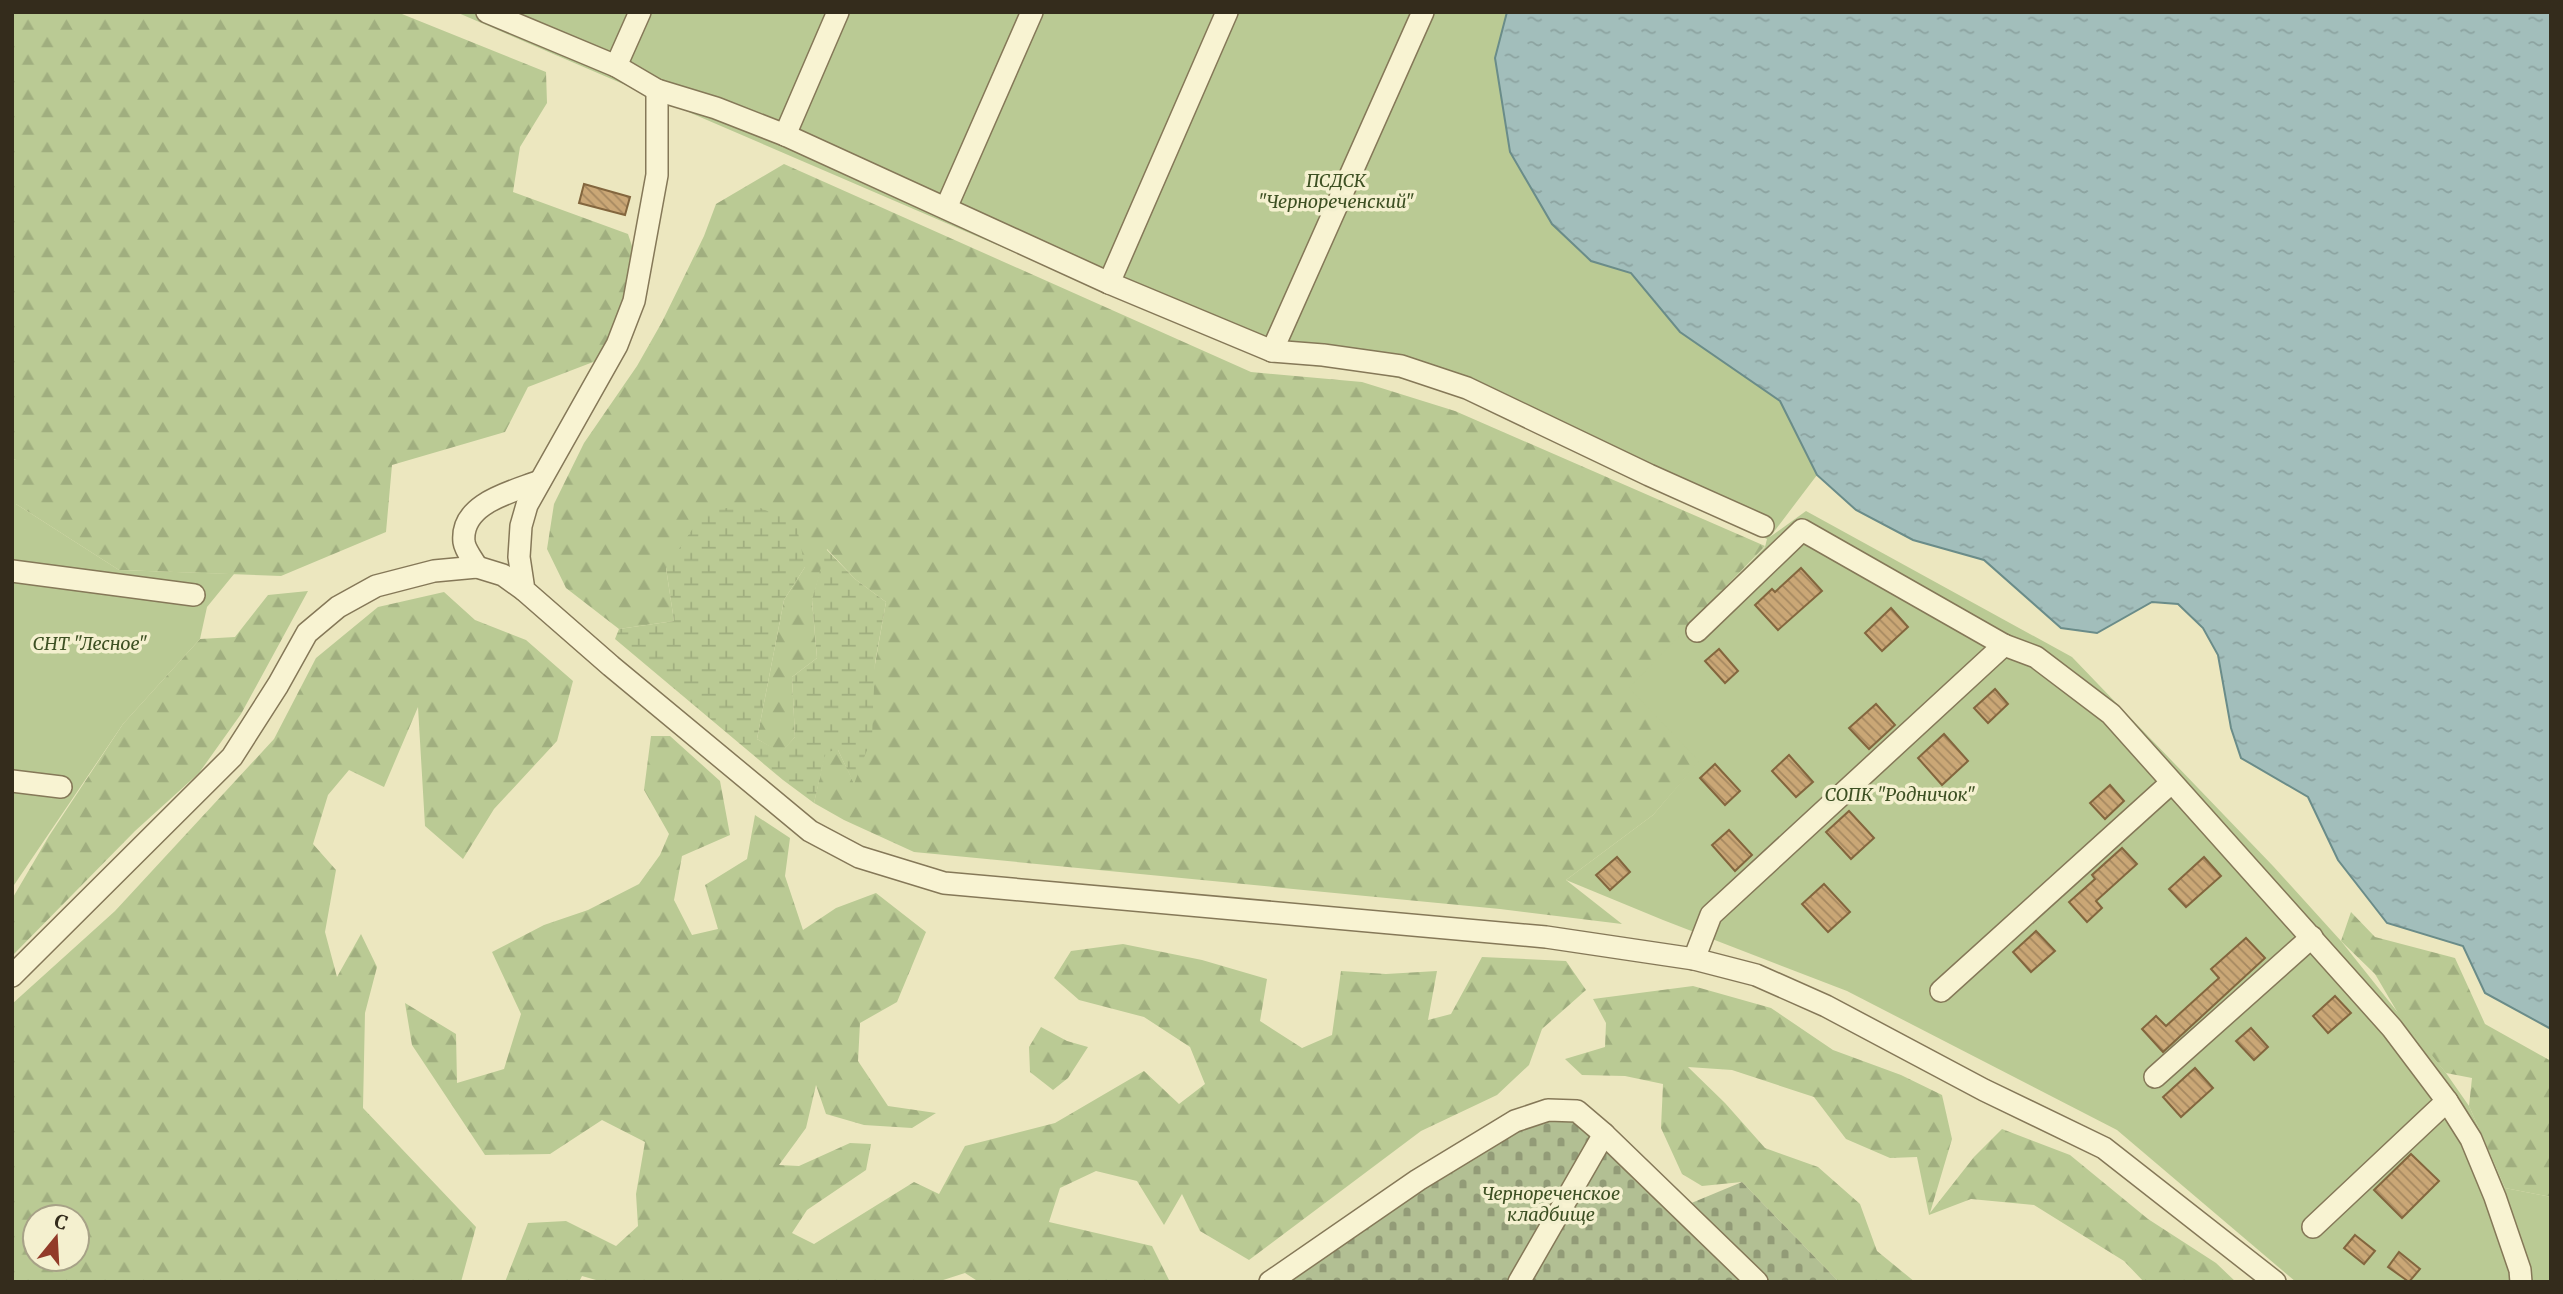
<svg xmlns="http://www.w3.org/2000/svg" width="2563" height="1294" font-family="Merriweather,serif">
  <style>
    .forest { fill: url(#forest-firs); fill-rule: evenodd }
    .wetland { fill: url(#wetland-marsh) }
    .cemetery { fill: url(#cemetery-stones) }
    .garden { fill: #baca94 }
    .water { fill: url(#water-ripples); stroke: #6a8c89; stroke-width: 2 }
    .building { fill: url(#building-back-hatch); stroke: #83663e; stroke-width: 2 }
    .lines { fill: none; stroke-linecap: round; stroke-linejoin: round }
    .minor-casing { stroke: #857858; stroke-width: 24 }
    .minor { stroke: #f8f3d2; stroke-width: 21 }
    .labels { text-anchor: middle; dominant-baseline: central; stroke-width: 7; stroke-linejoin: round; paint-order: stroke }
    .park-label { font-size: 18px; font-style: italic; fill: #3d5023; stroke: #f4f0cf }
  </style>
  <defs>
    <pattern id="forest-firs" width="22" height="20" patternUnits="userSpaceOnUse" patternTransform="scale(1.75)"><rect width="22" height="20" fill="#baca94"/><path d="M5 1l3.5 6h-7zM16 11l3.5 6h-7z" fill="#a0ae7f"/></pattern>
    <pattern id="wetland-marsh" width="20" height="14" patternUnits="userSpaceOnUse" patternTransform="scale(1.75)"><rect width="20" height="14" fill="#baca94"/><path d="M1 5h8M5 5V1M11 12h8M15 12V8" fill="none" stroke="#a0ae7f"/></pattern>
    <pattern id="cemetery-stones" width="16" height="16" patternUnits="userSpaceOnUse" patternTransform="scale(1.75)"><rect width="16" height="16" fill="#b2bf93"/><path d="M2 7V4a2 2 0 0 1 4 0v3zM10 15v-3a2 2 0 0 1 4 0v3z" fill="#929b77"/></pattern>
    <pattern id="water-ripples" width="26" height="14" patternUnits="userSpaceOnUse" patternTransform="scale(1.75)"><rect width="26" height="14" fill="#a2bebb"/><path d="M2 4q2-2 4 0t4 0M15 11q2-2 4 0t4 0" fill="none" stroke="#8ca3a0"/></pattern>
    <pattern id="building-back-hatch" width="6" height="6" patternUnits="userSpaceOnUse" patternTransform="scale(1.75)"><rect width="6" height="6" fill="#caa776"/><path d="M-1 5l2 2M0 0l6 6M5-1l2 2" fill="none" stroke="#a58860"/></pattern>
  </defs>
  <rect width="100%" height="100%" fill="#ece7bf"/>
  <!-- forest -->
  <g class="forest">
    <polygon points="12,12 397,12 546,72 547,103 520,147 513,192 628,234 635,255 621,312 601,359 528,387 505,432 392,465 386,532 281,576 119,570 16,504 16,460 12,459"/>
    <polygon points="784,164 1251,372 1362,382 1455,411 1765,546 1690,624 1700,761 1653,815 1566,880 1622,924 1500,909 914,852 844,820 814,803 827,744 838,750 854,783 886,602 855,579 827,549 812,601 817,658 792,677 795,737 781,753 757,739 784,600 805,567 666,568 674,621 619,629 566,588 547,549 554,504 584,443 637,366 662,322 704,236 716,204"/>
    <polygon points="308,591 241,714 199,773 135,831 12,956 12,899 49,836 123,724 200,639 235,637 268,595"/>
    <path d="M444 592 475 620 526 640 573 681 557 741 494 809 463 859 425 826 418 707 384 787 349 770 328 795 313 844 336 870 325 932 337 977 361 934 377 967 365 1013 363 1108 476 1227 461 1282H12V1004L115 911 274 739 316 658 378 607ZM35 1217H77V1259H35Z"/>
    <polygon points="651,736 670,736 720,781 730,835 682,856 674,900 692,935 718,929 705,885 747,859 755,815 790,838 785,876 803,930 836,908 876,893 926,932 897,1002 860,1023 858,1061 888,1106 936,1113 912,1128 864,1125 826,1114 816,1085 806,1128 779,1165 799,1166 850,1143 871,1144 866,1170 807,1210 792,1233 814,1244 914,1182 939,1194 965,1146 1055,1123 1144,1071 1179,1104 1205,1084 1190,1047 1144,1017 1079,1000 1054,978 1071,951 1123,944 1202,960 1267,979 1260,1021 1302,1048 1332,1035 1341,971 1386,974 1437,971 1428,1020 1451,1014 1482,957 1566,961 1586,990 1542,1029 1529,1065 1497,1095 1421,1131 1249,1260 1200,1231 1182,1194 1164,1225 1137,1181 1096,1171 1060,1188 1049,1222 1152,1246 1170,1282 979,1282 965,1273 937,1282 603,1282 582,1276 579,1282 505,1282 528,1223 566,1221 616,1246 638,1226 636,1194 645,1142 602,1120 550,1154 485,1155 412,1045 405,1003 456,1034 457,1083 504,1069 521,1014 492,952 544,925 588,910 639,884 660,855 669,834 644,790"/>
    <polygon points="2351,912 2375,937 2455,958 2485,1024 2551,1061 2551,1197 2505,1188 2469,1106 2472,1078 2446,1073 2402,1020 2375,974 2341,941"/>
    <polygon points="1693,986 1771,1008 1833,1050 1901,1075 1942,1095 1952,1139 1930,1213 1974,1157 2002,1129 2070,1155 2148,1219 2216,1263 2236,1282 2144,1282 2124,1261 2034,1205 1971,1199 1929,1215 1917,1157 1890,1158 1846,1139 1814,1097 1732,1070 1688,1067 1725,1103 1765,1148 1818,1167 1860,1204 1877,1251 1915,1282 1839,1282 1742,1182 1702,1186 1682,1174 1661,1128 1663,1084 1625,1076 1582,1075 1565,1059 1605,1047 1606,1023 1593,999"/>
    <polygon points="1041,1027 1067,1041 1088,1047 1068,1078 1053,1090 1030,1072 1029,1047"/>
  </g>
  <!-- wetland -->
  <polygon class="wetland" points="751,504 796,523 805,567 784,600 757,739 781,752 795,737 792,677 817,658 812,600 826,549 855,579 886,602 875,663 872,737 854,784 838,750 826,752 814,803 783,780 615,639 619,629 674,621 666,568 704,512"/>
  <!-- cemetery -->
  <polygon class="cemetery" points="1574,1118 1677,1209 1742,1182 1839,1282 1283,1282 1426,1185 1534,1122"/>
  <!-- garden -->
  <g class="garden">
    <polygon points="456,12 1507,12 1495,58 1591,261 1631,273 1680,332 1780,401 1817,475 1770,537 1806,511 2072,657 2273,866 2341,941 2446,1073 2469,1106 2505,1188 2551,1197 2551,1282 2296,1282 2117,1130 1847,991 1663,920 1566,880 1653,815 1699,761 1629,688 1765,547 1767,539 1506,416 1424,383 1356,370 1269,362"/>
    <polygon points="12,459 16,460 16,504 119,570 234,574 207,607 200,639 123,724 12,888"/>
  </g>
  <!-- water -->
  <polygon class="water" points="1507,12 2551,12 2551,1029 2485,993 2463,946 2387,923 2338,860 2308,797 2241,758 2231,728 2218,655 2203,628 2178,604 2152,602 2097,633 2061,628 1984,560 1913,540 1856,510 1817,475 1780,401 1680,332 1631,273 1591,261 1552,224 1510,152 1495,58"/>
  <!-- building -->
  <g class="building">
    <polygon points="584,184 630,197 625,215 579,203"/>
    <polygon points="1801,568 1822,591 1778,630 1755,605 1772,589 1775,592"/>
    <polygon points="1891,608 1908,627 1882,651 1865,633"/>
    <polygon points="1719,649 1738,671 1725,683 1705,661"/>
    <polygon points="1995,689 2008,704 1988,723 1974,708"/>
    <polygon points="1876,704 1895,725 1869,749 1849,728"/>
    <polygon points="1944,734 1968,761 1942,785 1918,758"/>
    <polygon points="1789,755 1813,782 1796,797 1772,771"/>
    <polygon points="1715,764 1740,791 1725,805 1700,778"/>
    <polygon points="2110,785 2124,801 2105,819 2090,803"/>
    <polygon points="1849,811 1874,838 1851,859 1826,832"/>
    <polygon points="1729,830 1752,855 1735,871 1712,845"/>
    <polygon points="2122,848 2137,864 2096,901 2102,908 2087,922 2069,902 2095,879 2092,875"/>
    <polygon points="1617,857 1630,872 1610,890 1596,875"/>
    <polygon points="2204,857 2221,876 2186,907 2169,889"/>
    <polygon points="1824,884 1850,912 1828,932 1802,904"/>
    <polygon points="2036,931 2055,951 2031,972 2013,952"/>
    <polygon points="2246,938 2265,958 2163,1052 2142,1029 2156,1016 2166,1026 2219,978 2211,969"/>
    <polygon points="2335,996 2351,1013 2328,1033 2313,1016"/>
    <polygon points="2251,1028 2268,1047 2254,1060 2236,1041"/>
    <polygon points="2195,1068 2213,1088 2181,1117 2163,1097"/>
    <polygon points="2411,1154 2439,1181 2402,1218 2374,1190"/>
    <polygon points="2355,1235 2375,1251 2364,1264 2344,1248"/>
    <polygon points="2399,1252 2420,1269 2409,1282 2388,1267"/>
  </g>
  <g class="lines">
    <defs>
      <g id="minor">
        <polyline points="487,12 616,66 657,90 716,108 785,135 1109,283 1272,351 1323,355 1401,366 1467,388 1649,475 1763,526"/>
        <polyline points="616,66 640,12"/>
        <polyline points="657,90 657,175 634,301 617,345 527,505 521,526 519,557 524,590 611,666 810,831 859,857 944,883 1546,937 1694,959 1756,975 1826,1006 1984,1090 2104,1148 2275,1282"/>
        <polyline points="785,135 838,12"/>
        <polyline points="946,208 1032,12"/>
        <polyline points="1109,283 1227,12"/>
        <polyline points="1272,351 1423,12"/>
        <path d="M477 567C473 560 465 550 464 542 460 503 512 492 540 481"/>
        <polyline points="12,571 194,595"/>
        <polyline points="1697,631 1802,530 2004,645 2036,657 2111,714 2392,1028 2447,1101 2471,1139 2495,1197 2520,1270 2521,1282"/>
        <polyline points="12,781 61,787"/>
        <polyline points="1694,959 1711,915 2004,645"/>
        <polyline points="12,976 232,757 278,685 307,633 338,607 376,586 434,571 477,567 503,575 524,590"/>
        <polyline points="1941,991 2171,783"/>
        <polyline points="2155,1077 2312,937"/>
        <polyline points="2313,1227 2447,1101"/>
        <polyline points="1270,1282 1418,1180 1515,1121 1548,1110 1577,1111 1604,1134 1757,1282"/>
        <polyline points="1519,1282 1604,1134"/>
      </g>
    </defs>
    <!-- minor casing -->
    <use href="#minor" class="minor-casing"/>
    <!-- minor -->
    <use href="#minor" class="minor"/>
  </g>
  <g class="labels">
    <!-- park labels -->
    <g class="park-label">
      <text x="1336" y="180">ПСДСК<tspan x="1336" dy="21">"Чернореченский"</tspan></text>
      <text x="90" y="643">СНТ "Лесное"</text>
      <text x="1900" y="794">СОПК "Родничок"</text>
      <text x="1551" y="1193">Чернореченское<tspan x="1551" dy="21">кладбище</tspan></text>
    </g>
  </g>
  <!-- border -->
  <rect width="2563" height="1294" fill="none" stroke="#342c1c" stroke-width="28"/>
  <!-- north arrow -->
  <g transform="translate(56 1238) rotate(18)"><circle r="33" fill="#f4f0cf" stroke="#a7a287" stroke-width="2"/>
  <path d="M0-5L12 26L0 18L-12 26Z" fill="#923b29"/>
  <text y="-10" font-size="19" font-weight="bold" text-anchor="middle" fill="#342c1c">С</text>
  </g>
</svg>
